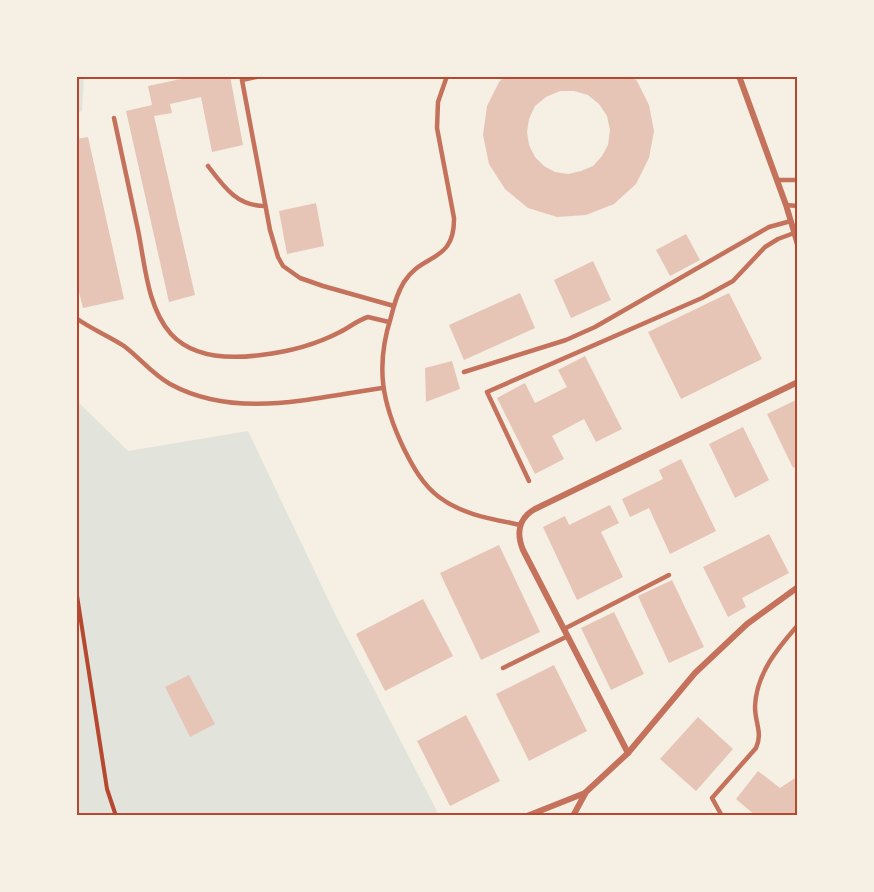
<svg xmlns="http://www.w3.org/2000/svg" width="874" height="892" font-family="Lora,serif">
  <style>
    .green { fill: #e2e4dc }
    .building { fill: #e6c5b7; fill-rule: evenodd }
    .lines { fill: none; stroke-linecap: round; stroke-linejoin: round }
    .path { stroke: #b5482f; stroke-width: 4 }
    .service { stroke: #c5725c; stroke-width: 4.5 }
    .minor { stroke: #c5725c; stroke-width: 6 }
    .neatline { fill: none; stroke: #b5482f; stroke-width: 2 }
  </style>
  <rect width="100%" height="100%" fill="#f6efe4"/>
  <!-- green -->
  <g class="green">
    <polygon points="77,76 84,77 82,111 77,113"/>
    <polygon points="76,400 128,451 248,431 337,618 439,815 77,815"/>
  </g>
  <!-- building -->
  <g class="building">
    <polygon points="195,76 230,76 243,145 212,152 201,97 170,104 172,113 154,116 195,295 169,302 126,111 152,105 148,86"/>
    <path d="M505 76H632L637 81 649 105 654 131 649 158 636 184 614 204 586 215 557 217 528 208 505 189 489 164 483 135 487 106 499 82ZM560 91H574L588 95 599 104 607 116 610 130 608 145 602 156 593 166 581 171 568 174 555 172 544 166 535 157 529 145 527 132 529 119 535 106 546 97Z"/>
    <polygon points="88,137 124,299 83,308 76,280 76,139"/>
    <polygon points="316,203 324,246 287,254 279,211"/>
    <polygon points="686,234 700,260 670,276 656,250"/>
    <polygon points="593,261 611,300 571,318 554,280"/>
    <polygon points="520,293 535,328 464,360 449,325"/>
    <polygon points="729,293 762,359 681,399 648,332"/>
    <polygon points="585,356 622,429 596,442 584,419 552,436 564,459 535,474 497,398 525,383 535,403 567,387 558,370"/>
    <polygon points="452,361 460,389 426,402 425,368"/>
    <polygon points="798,399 798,466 793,468 767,414"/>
    <polygon points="743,427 769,480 735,498 709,444"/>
    <polygon points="681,459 716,531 670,554 649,508 630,517 622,499 663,479 659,470"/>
    <polygon points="610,505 619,523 601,532 623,577 577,600 543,527 565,516 569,525"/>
    <polygon points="769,534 789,573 742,598 746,607 728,617 703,567"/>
    <polygon points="499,545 540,632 481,660 440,573"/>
    <polygon points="672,580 704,647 669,663 638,596"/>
    <polygon points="423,599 453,656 385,691 356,634"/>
    <polygon points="614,612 644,674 611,690 581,628"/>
    <polygon points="554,665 587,731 529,761 496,694"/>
    <polygon points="189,675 215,724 190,737 165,687"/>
    <polygon points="466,715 500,781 450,806 417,741"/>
    <polygon points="698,717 733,749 696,791 660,759"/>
    <polygon points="758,771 780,788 798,776 798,816 756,816 736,799"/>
  </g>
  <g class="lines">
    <!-- path -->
    <polyline class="path" points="76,589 107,789 116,816"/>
    <!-- service -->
    <g class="service">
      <polyline points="261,76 242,80 270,230 278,257 283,266 300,278 323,286 394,306"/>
      <path d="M447 76 438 102 437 128 454 218C455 263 422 253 404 282 397 293 394 305 391 317 375 367 382 403 404 449 413 467 423 485 439 497 463 515 492 519 521 525"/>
      <path d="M114 118C122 155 130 193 138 230 145 264 147 307 171 334 193 358 231 359 261 355 287 352 317 344 340 332 350 327 358 320 368 317L389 322"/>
      <path d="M208 166C224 187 237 206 265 206"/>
      <polyline points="778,180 798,180"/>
      <polyline points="786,205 798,206"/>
      <path d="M76 318C91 329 109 336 124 346 140 358 152 374 170 384 236 420 312 398 382 388"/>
      <polyline points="464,372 566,340 595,327 769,227 791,221"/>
      <polyline points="529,481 487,392 702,298 733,281 765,247 778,239 794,233"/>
      <polyline points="564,629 669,575"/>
      <polyline points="503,668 568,636"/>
      <path d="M722 816 712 798 756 748C763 733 755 723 755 707 756 674 777 649 798 625"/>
    </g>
    <!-- minor -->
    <g class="minor">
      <polyline points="739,76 786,205 798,245"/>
      <path d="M628 753 523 550C516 533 519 518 535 509L798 382"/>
      <polyline points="527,816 585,793"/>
      <polyline points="573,816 586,792 628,753 695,673 747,624 798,587"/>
    </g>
  </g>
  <!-- border -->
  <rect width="874" height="892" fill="none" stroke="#f6efe4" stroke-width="156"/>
  <rect x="78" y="78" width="718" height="736" class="neatline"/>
</svg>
